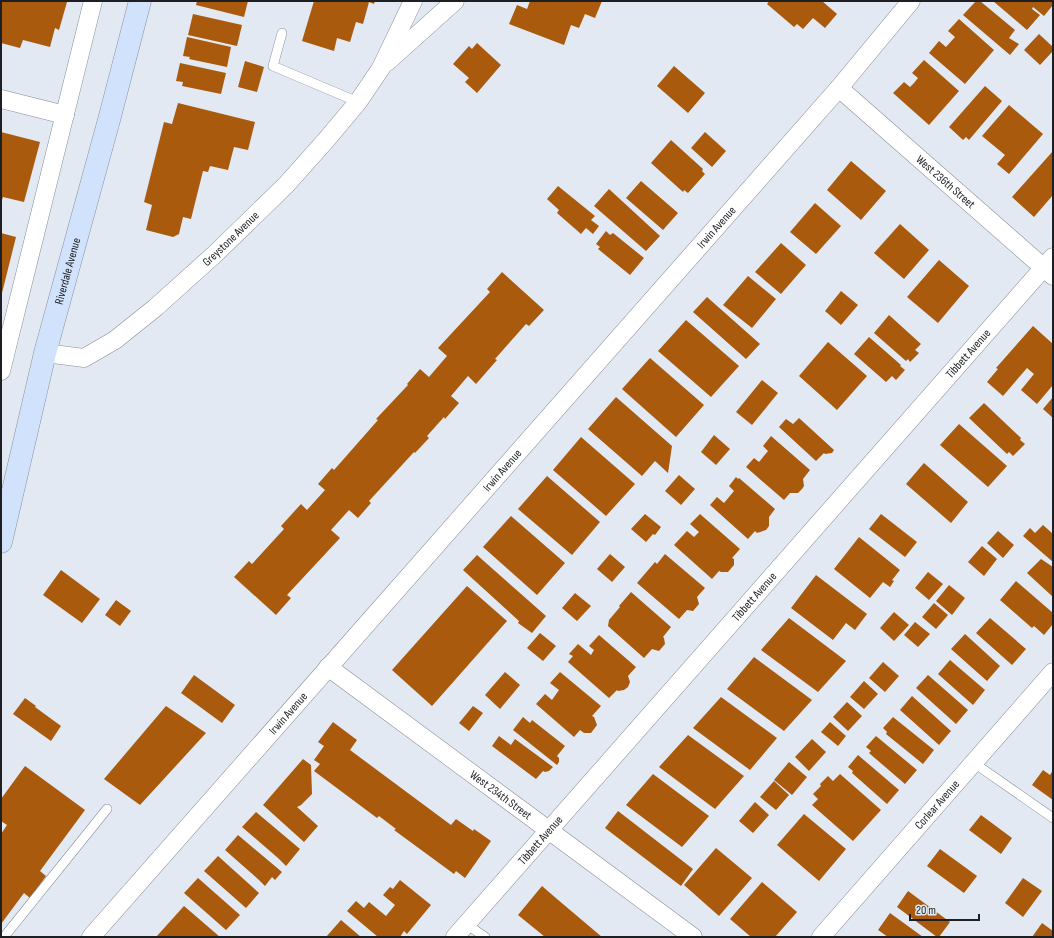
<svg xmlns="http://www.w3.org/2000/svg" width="1054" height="938" font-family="'Sofia Sans Condensed',sans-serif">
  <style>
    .building { fill: #a95a0c }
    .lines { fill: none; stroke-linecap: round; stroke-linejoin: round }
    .service-casing { stroke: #878d96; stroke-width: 10 }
    .minor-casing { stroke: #878d96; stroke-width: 19 }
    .secondary-casing { stroke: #878d96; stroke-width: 23 }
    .service { stroke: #fff; stroke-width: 9 }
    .minor { stroke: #fff; stroke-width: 18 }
    .secondary { stroke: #d1e3fc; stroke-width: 22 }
    .labels { text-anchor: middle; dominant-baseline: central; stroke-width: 3; stroke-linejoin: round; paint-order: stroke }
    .street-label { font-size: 12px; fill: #1d1f23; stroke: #e2e9f3 }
  </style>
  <rect width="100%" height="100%" fill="#e2e9f3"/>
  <!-- building -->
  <g class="building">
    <polygon points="1,1 67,2 59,30 55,28 50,47 23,40 20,48 1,43"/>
    <polygon points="197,1 248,1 244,17 196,5"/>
    <polygon points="314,1 375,1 374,4 369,2 363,24 356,22 350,42 337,38 334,51 302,41"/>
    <polygon points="530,1 602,1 595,18 585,14 579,28 571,25 564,45 509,24 517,5 527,9"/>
    <polygon points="769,1 822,1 837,14 825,28 813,18 803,29 797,24 794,27 767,4"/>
    <polygon points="976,1 980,1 1015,30 1009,38 1019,44 1010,55 963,15"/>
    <polygon points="993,1 1053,1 1053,5 1044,16 1033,7 1032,9 1040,15 1027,30"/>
    <polygon points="193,14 242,25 237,46 188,35"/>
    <polygon points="959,19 994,50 965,84 929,53 939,41 946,47 955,37 948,31"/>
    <polygon points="1039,34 1053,47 1053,51 1040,65 1024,50"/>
    <polygon points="187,37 231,47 227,67 189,59 190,57 183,56"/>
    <polygon points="477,43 501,65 477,93 465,82 469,78 453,64 469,46 472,49"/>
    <polygon points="924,60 959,91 929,125 893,93 904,82 910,87 914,83 918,78 912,73"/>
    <polygon points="245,61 264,67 257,92 238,87"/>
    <polygon points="180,63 226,73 221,94 182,86 183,82 176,81"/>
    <polygon points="674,66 705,93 688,113 657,86"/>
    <polygon points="985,86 1002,101 969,140 966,137 963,140 949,127"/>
    <polygon points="178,103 255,122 248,150 234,147 228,170 210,166 208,172 203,171 191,219 183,217 179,234 173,237 146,230 152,205 144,202 164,122 172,124"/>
    <polygon points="1009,105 1043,134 1009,174 997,164 1005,155 982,136"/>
    <polygon points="1,132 40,142 24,202 3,197 1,203"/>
    <polygon points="705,132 726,151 712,167 691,148"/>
    <polygon points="671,140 703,169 702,171 705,174 688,193 684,190 683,192 651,163"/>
    <polygon points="1053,151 1053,195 1034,217 1012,197"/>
    <polygon points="851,161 886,191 861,220 827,190"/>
    <polygon points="641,181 678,213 663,230 626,198"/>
    <polygon points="558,186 595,216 591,220 599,226 593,234 586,228 581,234 557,213 559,210 547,199"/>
    <polygon points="609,189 660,236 646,251 594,206"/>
    <polygon points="815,203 841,226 816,254 790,232"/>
    <polygon points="900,224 929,250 904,279 874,253"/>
    <polygon points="606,231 610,235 613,233 644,258 630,275 598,249 600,247 596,244"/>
    <polygon points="1,233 16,237 2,293 1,293"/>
    <polygon points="781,243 806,265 781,294 755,272"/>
    <polygon points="939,260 969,286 938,323 907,297"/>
    <polygon points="502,272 544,310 529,326 526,324 495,359 497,360 476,384 468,376 451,396 459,403 445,419 444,417 427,436 429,438 415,453 414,452 369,501 371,503 358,518 349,510 331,530 340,538 287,595 291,598 276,615 234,577 249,561 252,564 284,529 281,526 301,504 307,510 325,490 318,484 332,468 334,470 378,420 376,419 408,385 407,384 420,369 429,377 447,356 438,348 490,292 487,289"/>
    <polygon points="748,276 776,299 752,328 723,305"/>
    <polygon points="841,291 858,305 841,325 825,311"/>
    <polygon points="707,297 760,344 746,359 693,312"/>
    <polygon points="889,315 921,344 915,350 919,353 910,362 908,359 906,361 874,333"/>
    <polygon points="686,320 739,366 711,397 658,351"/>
    <polygon points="1033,326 1053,344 1053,385 1037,404 1021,390 1034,374 1027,368 1003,396 987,382 998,369 996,368"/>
    <polygon points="869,337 901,365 900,366 905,370 896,380 892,376 886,382 854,354"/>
    <polygon points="828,342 867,376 837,410 799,376"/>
    <polygon points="650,358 704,405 676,437 622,389"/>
    <polygon points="762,380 778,393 752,425 736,412"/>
    <polygon points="616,397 672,446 668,473 655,461 642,476 588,429"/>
    <polygon points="1053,397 1053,418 1043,409"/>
    <polygon points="984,403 1021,438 1020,440 1025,444 1013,456 1009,452 1007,454 969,418"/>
    <polygon points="799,418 834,450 832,453 825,454 824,453 816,461 779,427 786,419 793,424"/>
    <polygon points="959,424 1007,466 988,487 940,445"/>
    <polygon points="714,435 730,449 716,465 701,452"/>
    <polygon points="771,436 810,470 803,479 804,486 802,489 798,493 790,493 784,500 746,467 754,458 759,462 768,451 763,446"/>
    <polygon points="581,437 635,484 606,516 553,470"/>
    <polygon points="924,463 968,502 951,523 906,484"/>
    <polygon points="679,475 695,489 681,505 665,491"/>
    <polygon points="547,476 600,522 572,555 518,509"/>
    <polygon points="736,477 738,479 739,478 775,509 769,517 769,526 766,530 757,533 755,531 748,539 710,505 717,497 724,503 734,491 729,486"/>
    <polygon points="645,514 661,527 655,535 653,534 646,542 631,529"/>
    <polygon points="700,514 740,549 732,558 734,559 734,565 728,572 721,572 719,571 712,579 674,545 687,531 694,537 699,532 690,524"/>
    <polygon points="881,514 917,542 905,557 869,529"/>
    <polygon points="511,516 565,563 537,595 483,547"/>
    <polygon points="1043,525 1053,534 1053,562 1023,536 1030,528 1035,533"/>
    <polygon points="998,531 1014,545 1003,558 987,543"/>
    <polygon points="859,537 900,570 892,580 894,581 890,587 883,582 870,598 834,569"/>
    <polygon points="982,546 997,559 984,576 968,562"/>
    <polygon points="610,554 625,567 612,582 597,569"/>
    <polygon points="665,554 705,588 697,597 699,604 693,611 687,610 679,619 637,583 655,562 657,564"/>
    <polygon points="477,555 546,616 532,633 518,623 519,621 463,570"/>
    <polygon points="1041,559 1053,567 1053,597 1027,573"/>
    <polygon points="61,570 100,599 82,623 43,595"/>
    <polygon points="928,572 943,584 929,600 915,588"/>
    <polygon points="816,575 867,614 855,630 846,623 833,640 791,608"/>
    <polygon points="1016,581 1053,613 1053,624 1044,635 1034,626 1032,628 1000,600"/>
    <polygon points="949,585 965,598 952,615 936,601"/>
    <polygon points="467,586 507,621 432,706 392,670"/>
    <polygon points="631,592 671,627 663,637 664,638 665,644 659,651 652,649 644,658 608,626 609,620 620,607 619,606"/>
    <polygon points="575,593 591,606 577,621 562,608"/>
    <polygon points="116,600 131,611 120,626 105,615"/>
    <polygon points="934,603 948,615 936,629 922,617"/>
    <polygon points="894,612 909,625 894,641 880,628"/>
    <polygon points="789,618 846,661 818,692 761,650"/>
    <polygon points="990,618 1026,649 1012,665 976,633"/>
    <polygon points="915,622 930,634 918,647 904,635"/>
    <polygon points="540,633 556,646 543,661 527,648"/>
    <polygon points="965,634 1000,666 987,681 951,649"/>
    <polygon points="599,635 636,667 628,676 630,682 628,687 624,690 618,691 617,690 609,698 568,662 573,656 569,654 578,644 591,655 594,650 589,646"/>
    <polygon points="754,657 812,700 784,731 727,689"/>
    <polygon points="950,660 985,690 973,705 938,674"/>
    <polygon points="883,662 899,676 885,692 869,678"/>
    <polygon points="505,672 520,685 500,709 485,695"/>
    <polygon points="560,672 601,706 592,716 594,717 597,725 591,733 584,733 580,730 574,737 536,704 545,694 552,700 559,690 550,683"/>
    <polygon points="194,675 235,705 222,723 181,693"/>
    <polygon points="928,675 968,710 956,724 916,688"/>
    <polygon points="864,681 878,694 864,709 850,697"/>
    <polygon points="912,696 951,731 939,745 900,710"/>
    <polygon points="721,697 777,738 750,770 693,728"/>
    <polygon points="25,698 36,706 35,707 61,726 51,741 13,714"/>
    <polygon points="847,702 862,716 848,731 833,717"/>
    <polygon points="166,706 206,733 140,805 104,779"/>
    <polygon points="473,706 483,713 469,731 459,723"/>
    <polygon points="523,717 530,723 532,720 565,746 557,756 559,758 559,762 557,765 513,730"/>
    <polygon points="893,717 934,750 923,764 886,734 887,732 883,728"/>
    <polygon points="333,722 357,740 350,750 451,825 456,819 473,831 474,829 491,841 465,878 456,871 454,874 394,830 396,829 379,816 377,818 314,771 320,764 314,760 324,746 318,742"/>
    <polygon points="830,722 846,736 838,746 821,732"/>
    <polygon points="688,735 744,776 715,809 659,767"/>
    <polygon points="499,736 511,745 515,739 553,767 549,771 545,772 543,771 536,779 492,746"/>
    <polygon points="876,736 917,770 905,784 869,753 871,751 866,747"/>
    <polygon points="812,739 826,752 809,771 795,757"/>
    <polygon points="858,755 899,790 887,804 852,773 853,771 848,767"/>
    <polygon points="303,759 311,765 312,794 301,805 297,807 318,826 304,842 263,805"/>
    <polygon points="789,762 807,777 792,795 774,780"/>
    <polygon points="25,766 85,810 40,871 46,876 30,898 24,893 1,924 1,834 7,825 1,821 1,799"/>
    <polygon points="1043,770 1050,775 1053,770 1053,800 1032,785"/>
    <polygon points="653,774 709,816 682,847 626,805"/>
    <polygon points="840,774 881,810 853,841 812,805 818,799 813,794 821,786 820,784 828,776 833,781"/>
    <polygon points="774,781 789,795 776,810 760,797"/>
    <polygon points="755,802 769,815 753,833 739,821"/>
    <polygon points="618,811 693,869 681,886 605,828"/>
    <polygon points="256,812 300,849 286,866 278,858 242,827"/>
    <polygon points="804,814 846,849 819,881 777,845"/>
    <polygon points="981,815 1012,838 1001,854 969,830"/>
    <polygon points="238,835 282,872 275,880 272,877 265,886 259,880 225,850"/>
    <polygon points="716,848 752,878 719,916 684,885"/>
    <polygon points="940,849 977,876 964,893 927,866"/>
    <polygon points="218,856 259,893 246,908 204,871"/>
    <polygon points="198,878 240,915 226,930 184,893"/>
    <polygon points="1023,878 1042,891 1023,917 1005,903"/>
    <polygon points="400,880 431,905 407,934 404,931 400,937 378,937 347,911 356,901 364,908 369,902 386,916 395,905 383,895 390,887 393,889"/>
    <polygon points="762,882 797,912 775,937 751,937 730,919"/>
    <polygon points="542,886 557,899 602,937 545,937 518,915"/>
    <polygon points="908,891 950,922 939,937 937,937 897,907"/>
    <polygon points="184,906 220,937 156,937"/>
    <polygon points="890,913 923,937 888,937 878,930"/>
    <polygon points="341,920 361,937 326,937"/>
    <polygon points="1042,923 1053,931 1053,937 1032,937"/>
  </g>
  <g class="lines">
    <defs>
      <g id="service">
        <polyline points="282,33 273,66 358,102"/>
        <polyline points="974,763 1053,818"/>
        <polyline points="466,924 485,937"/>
        <polyline points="4,937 107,809"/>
      </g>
      <g id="minor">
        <polyline points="387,62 455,1"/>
        <path id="s1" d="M839 88 1053 276"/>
        <polyline points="1,99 65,115"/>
        <path id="s2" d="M45 353 84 358 115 340 155 308 215 254 286 185 327 139 358 102 381 68 413 1"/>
        <polyline points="1,371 93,1"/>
        <path id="s3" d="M328 667 693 937"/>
        <path id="s4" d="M91 937 839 88 911 1"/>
        <path id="s5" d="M455 937 1053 257"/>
        <path id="s6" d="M821 937 1053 672"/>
      </g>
      <g id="secondary">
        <path id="s7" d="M1 542 45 353 109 120 140 1"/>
      </g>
    </defs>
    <!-- service casing -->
    <use href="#service" class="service-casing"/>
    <!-- minor casing -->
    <use href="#minor" class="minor-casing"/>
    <!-- secondary casing -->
    <use href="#secondary" class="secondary-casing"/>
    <!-- service -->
    <use href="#service" class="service"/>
    <!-- minor -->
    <use href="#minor" class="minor"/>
    <!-- secondary -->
    <use href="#secondary" class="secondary"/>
  </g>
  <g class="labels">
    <!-- street labels -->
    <g class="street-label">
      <text stroke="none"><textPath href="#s1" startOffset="142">West 236th Street</textPath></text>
      <text stroke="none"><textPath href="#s4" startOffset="946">Irwin Avenue</textPath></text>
      <text stroke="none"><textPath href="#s2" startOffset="229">Greystone Avenue</textPath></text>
      <text stroke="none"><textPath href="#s7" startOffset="279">Riverdale Avenue</textPath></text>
      <text stroke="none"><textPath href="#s5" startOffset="777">Tibbett Avenue</textPath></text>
      <text stroke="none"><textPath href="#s4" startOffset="622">Irwin Avenue</textPath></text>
      <text stroke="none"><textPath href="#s5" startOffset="453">Tibbett Avenue</textPath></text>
      <text stroke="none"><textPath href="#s4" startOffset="298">Irwin Avenue</textPath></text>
      <text stroke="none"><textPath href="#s3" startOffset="215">West 234th Street</textPath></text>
      <text stroke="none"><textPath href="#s6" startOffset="176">Corlear Avenue</textPath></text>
      <text stroke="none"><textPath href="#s5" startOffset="129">Tibbett Avenue</textPath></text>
    </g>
  </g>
  <!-- border -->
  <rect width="1054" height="938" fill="none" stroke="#1d1f23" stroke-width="4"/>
  <!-- scale -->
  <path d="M910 914v6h69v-6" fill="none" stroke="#1d1f23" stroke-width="2"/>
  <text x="916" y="914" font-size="12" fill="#1d1f23" stroke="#e2e9f3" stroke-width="3" paint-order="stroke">20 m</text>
</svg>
